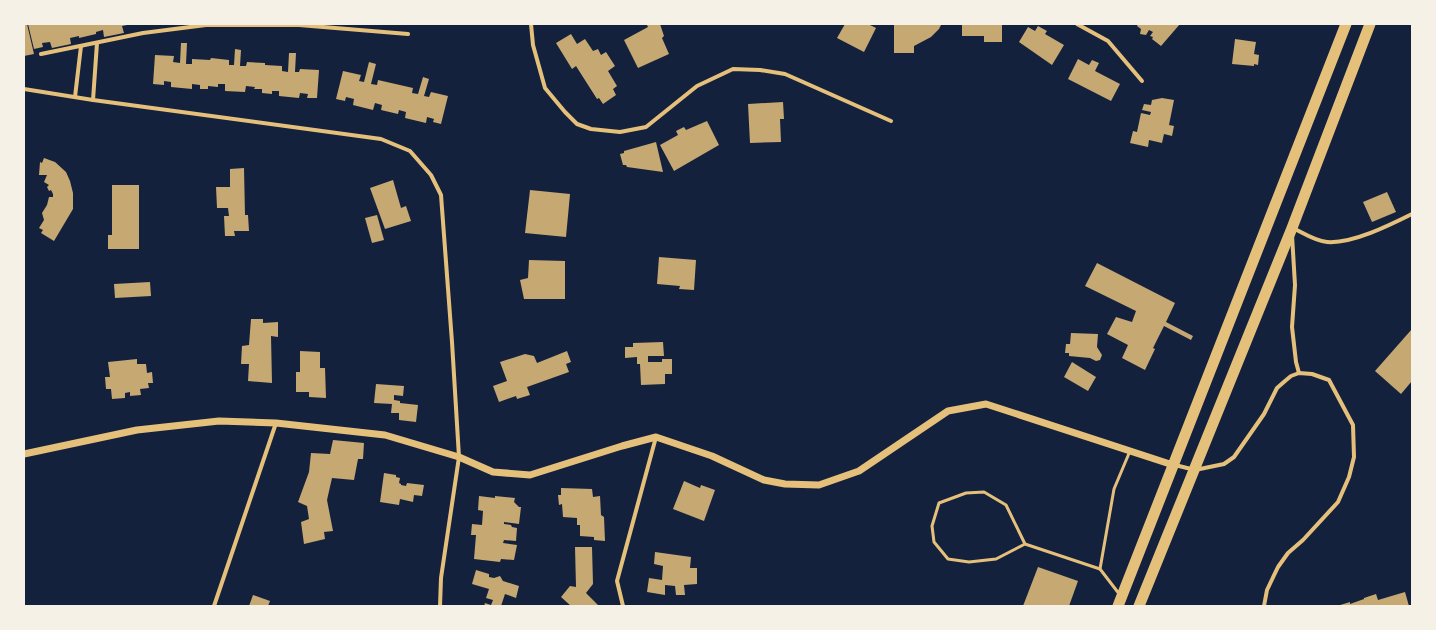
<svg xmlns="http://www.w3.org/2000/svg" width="1436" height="630" font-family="'Space Grotesk',sans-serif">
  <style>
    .building { fill: #c6a872 }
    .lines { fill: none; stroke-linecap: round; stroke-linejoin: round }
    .service { stroke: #e5c07b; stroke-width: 3 }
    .minor { stroke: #e5c07b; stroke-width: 4 }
    .tertiary { stroke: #e5c07b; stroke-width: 7 }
    .trunk { stroke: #e5c07b; stroke-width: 11 }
  </style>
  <rect width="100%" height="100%" fill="#14213d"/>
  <!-- building -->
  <g class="building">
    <polygon points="24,24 27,24 34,54 24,56"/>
    <polygon points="28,24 127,24 127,25 122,26 124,33 104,37 103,30 96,32 96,34 79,38 79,36 70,38 71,44 52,48 50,42 42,43 43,47 34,49"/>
    <polygon points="650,24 660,24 664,36 662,38 669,54 638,68 624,40 648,27 647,25"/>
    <polygon points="845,24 868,24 876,28 864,52 837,38"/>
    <polygon points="907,24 940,24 941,25 939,29 931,37 914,46 914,53 894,53 894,25"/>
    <polygon points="962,24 1002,24 1002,42 984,42 984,36 962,36"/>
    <polygon points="1138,24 1180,24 1161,46 1152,39 1153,37 1150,36 1153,32 1149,30 1146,35 1140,34 1141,29 1137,26"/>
    <polygon points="1038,26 1047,31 1045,34 1064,45 1052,65 1019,42 1028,27 1035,31"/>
    <polygon points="571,34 577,44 585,39 593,51 598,49 601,55 606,52 615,66 608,71 617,86 613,89 616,95 603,104 599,98 597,99 576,66 572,69 556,43"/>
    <polygon points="1235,39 1256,42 1254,54 1259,55 1258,65 1254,64 1254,66 1232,64"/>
    <polygon points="181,43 187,43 186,64 192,64 192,59 210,60 211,58 229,60 229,65 234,65 235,49 241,50 240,66 246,66 247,62 265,63 265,65 282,66 282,71 288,72 289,53 296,53 295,72 299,72 300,69 319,70 317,98 307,98 308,94 300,93 299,98 279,96 279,91 272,91 272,94 262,93 262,89 254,89 255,87 246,86 245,92 225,91 225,84 218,84 218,87 208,86 208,89 200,89 200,85 192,84 192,89 171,87 171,82 164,81 164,85 153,84 155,55 174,56 173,62 180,63"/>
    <polygon points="1078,59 1089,65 1092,60 1099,63 1095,71 1120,84 1111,101 1068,79"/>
    <polygon points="369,62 376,64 371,84 377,85 378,80 413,88 412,93 418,94 423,77 429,79 424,96 429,97 431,92 448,96 441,124 433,122 434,119 427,117 426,123 405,118 406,112 399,110 398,114 381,110 382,105 375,103 373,110 353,105 354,99 346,97 345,101 336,99 343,71 361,75 359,81 364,82"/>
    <polygon points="1162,98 1174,100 1169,125 1174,126 1172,136 1164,134 1162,143 1149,140 1148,147 1130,143 1133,131 1137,132 1141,113 1150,115 1151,112 1142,110 1144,104 1151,105 1152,100"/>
    <polygon points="783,102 784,119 780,119 781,142 750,143 748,104"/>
    <polygon points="707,121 719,145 674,171 660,145 678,135 676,131 684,127 686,130"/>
    <polygon points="656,142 663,172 627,167 626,165 623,165 620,154 624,153 624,151"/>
    <polygon points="44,158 55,162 66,172 70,181 73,193 73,209 54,241 41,233 43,230 39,228 44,220 42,213 47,205 49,197 53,197 53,194 51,190 49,191 47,187 49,185 44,182 47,175 39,175 40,162 42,163"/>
    <polygon points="244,168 245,215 248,215 249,231 234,231 235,236 225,236 224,216 229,216 228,208 217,208 216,187 230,187 230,169"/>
    <polygon points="393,180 401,208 406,206 411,221 385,229 370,188"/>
    <polygon points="112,185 139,185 139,249 108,249 108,235 112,235"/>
    <polygon points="530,190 570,194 566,237 525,233"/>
    <polygon points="1387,192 1396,212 1372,222 1363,202"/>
    <polygon points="377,215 384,240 372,243 365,218"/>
    <polygon points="659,257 696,260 694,290 679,289 680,286 657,284"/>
    <polygon points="529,260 565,261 565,299 524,299 520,280 528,278"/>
    <polygon points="1097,263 1175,303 1166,322 1193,336 1191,340 1164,326 1153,348 1155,349 1145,370 1122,358 1128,345 1107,334 1116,317 1132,322 1136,311 1085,286"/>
    <polygon points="150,282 151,296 115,298 114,284"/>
    <polygon points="251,319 263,319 263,323 278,322 278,337 271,336 272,383 248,381 249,364 241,364 242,346 249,345"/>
    <polygon points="1412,329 1412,381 1401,394 1375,371"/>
    <polygon points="1071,333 1098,334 1097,347 1102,355 1100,360 1096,361 1090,358 1069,356 1069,353 1065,353 1066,344 1070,344"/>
    <polygon points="663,342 664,356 648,356 648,362 662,362 662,359 672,359 672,374 665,374 665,384 641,385 640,364 637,364 637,357 625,358 625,347 633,347 633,343"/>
    <polygon points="300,351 320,352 320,368 325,368 326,398 309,397 309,392 296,392 296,372 300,372"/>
    <polygon points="567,351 571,362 566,364 569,372 527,387 530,395 517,399 516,396 499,402 493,386 507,381 500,362 525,354 534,356 537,363"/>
    <polygon points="137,359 137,364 146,364 147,373 152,372 153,383 148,383 149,388 140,389 141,395 130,396 130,392 125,393 125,398 112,399 111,389 106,389 105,377 110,377 108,362"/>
    <polygon points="1072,362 1096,377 1088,391 1064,377"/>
    <polygon points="376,384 404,386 403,396 394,395 394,400 400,401 400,403 418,405 416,422 399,420 399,413 391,413 392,404 374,403"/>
    <polygon points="333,440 364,443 363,459 358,459 354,480 332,478 327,500 333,531 324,532 325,539 304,544 301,522 309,519 307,506 298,502 309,472 311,453 330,454"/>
    <polygon points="384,473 396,475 396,477 400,478 399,483 401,484 401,485 406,486 407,483 424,485 422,496 414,495 413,502 400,499 399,505 380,502"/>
    <polygon points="684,481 700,488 701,485 715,490 704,521 673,509"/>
    <polygon points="561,488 592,489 593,497 600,496 601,515 604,517 605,541 594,540 594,537 580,536 580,525 577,525 577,518 563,517 562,504 559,505 558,495 561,495"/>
    <polygon points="479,496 495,498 495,496 515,498 514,502 519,507 521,507 519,524 504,522 504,524 511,525 512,527 517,528 516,541 504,540 503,543 517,545 514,560 501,559 500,562 474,559 476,535 471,535 472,524 482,525 483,511 478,510"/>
    <polygon points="575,547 592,547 593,584 586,593 599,606 571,606 561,597 570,586 576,587"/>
    <polygon points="655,552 691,557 690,568 697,568 697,584 684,585 685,595 676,595 675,586 665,585 665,595 647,592 649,578 662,580 663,566 654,564"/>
    <polygon points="1038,567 1078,581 1069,606 1023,606"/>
    <polygon points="476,570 489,574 489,577 494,578 500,576 503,581 519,586 516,598 505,594 501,606 484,606 485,603 491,605 493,600 486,598 489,589 472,584"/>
    <polygon points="1405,592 1409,606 1337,606 1350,602 1350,604 1364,599 1364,598 1376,594 1378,600"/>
    <polygon points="253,595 270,601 268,606 249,606"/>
  </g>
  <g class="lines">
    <!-- service -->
    <g class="service">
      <polyline points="1025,544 996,559 969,562 948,559 934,542 932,526 939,503 966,493 984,492 1006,505 1025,544 1100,569"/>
      <polyline points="1120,595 1100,569 1114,489 1130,451"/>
    </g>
    <!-- minor -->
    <g class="minor">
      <polyline points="531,24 533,45 545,88 565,112 577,124 591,129 620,132 646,127 697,86 733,69 760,70 785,74 891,121"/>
      <polyline points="1077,24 1108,41 1142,81"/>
      <polyline points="41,54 143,33 206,25 299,25 408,34"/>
      <polyline points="24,89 93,100 381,139 410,151 431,175 441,195 452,342 459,457 441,578 440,606"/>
      <polyline points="75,97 81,46"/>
      <polyline points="93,100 97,43"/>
      <path d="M1293 228C1303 233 1315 241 1327 242 1352 244 1390 225 1412 214"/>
      <polyline points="1292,235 1295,285 1292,327 1296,362 1299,373"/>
      <polyline points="1175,465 1195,470 1224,464 1234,457 1264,414 1277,388 1285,381 1291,376 1299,373 1312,374 1329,380 1353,425 1354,457 1349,477 1338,502 1303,540 1288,553 1278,567 1267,590 1264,606"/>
      <polyline points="214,606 276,423"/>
      <polyline points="623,606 617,581 656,437"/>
    </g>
    <!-- tertiary -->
    <polyline class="tertiary" points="24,454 137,430 219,421 276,423 385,435 459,457 493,472 530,475 622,446 656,437 712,456 764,480 785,484 819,485 859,471 948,411 986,404 1173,465"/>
    <!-- trunk -->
    <g class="trunk">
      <polyline points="1118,606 1346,24"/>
      <polyline points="1139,606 1292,228 1370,24"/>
    </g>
  </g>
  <!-- border -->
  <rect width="1436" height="630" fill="none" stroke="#f6f1e7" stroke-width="50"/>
</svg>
